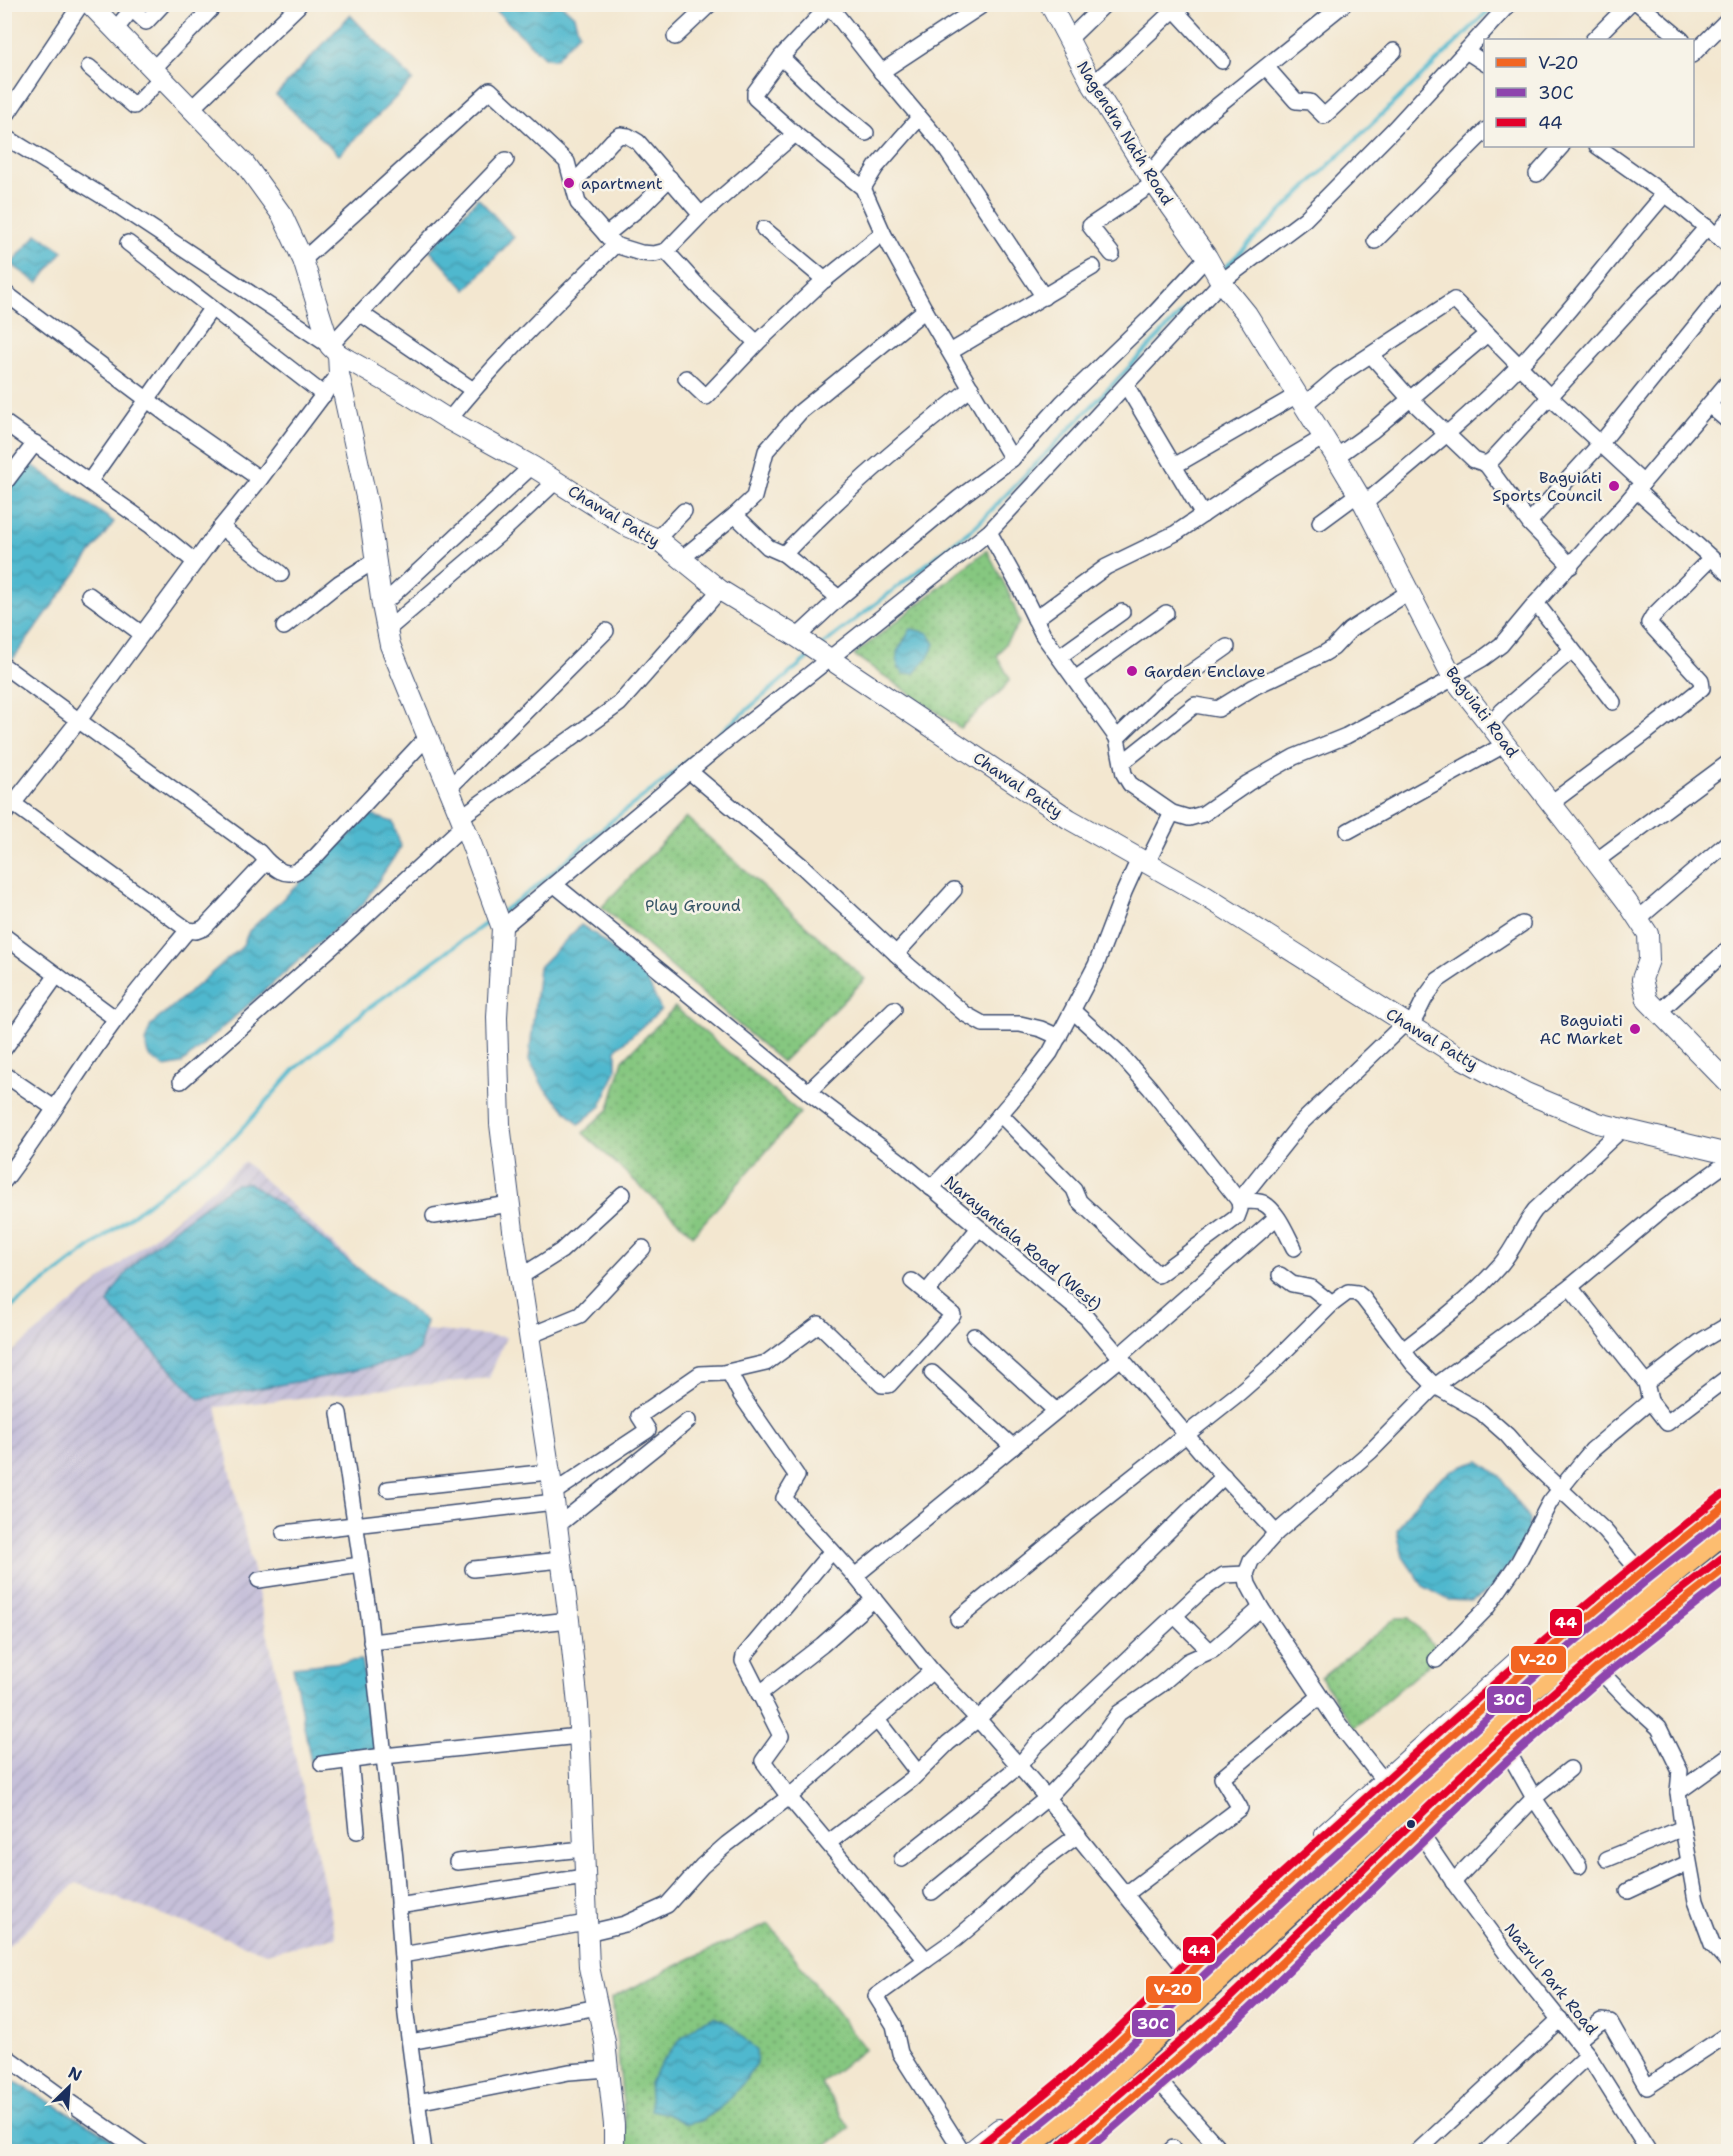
<svg xmlns="http://www.w3.org/2000/svg" width="1733" height="2156" font-family="'Shantell Sans',sans-serif">
  <style>
    .industrial { fill: url(#industrial-furrows) }
    .green { fill: url(#green-dots); stroke: #507b6f; stroke-width: 1.5 }
    .water { fill: url(#water-waves); stroke: #367496; stroke-width: 1.5 }
    .lines { fill: none; stroke-linecap: round; stroke-linejoin: round }
    .stream { stroke: #50b8ce; stroke-width: 4 }
    .minor-casing { stroke: #3b4b6f; stroke-width: 18 }
    .tertiary-casing { stroke: #3b4b6f; stroke-width: 22 }
    .primary-casing { stroke: #3b4b6f; stroke-width: 27 }
    .minor { stroke: #fff; stroke-width: 15 }
    .tertiary { stroke: #fff; stroke-width: 20 }
    .primary { stroke: #fcbd6f; stroke-width: 24 }
    .primary-bridge-casing { stroke: #3b4b6f; stroke-width: 27; stroke-linecap: butt }
    .primary-bridge { stroke: #fcbd6f; stroke-width: 24 }
    .bus-1-casing { stroke: #f7f3e8; stroke-width: 12 }
    .bus-2-casing { stroke: #f7f3e8; stroke-width: 12 }
    .bus-3-casing { stroke: #f7f3e8; stroke-width: 12 }
    .bus-1 { stroke: #f26522; stroke-width: 8 }
    .bus-2 { stroke: #8e44ad; stroke-width: 8 }
    .bus-3 { stroke: #e4002b; stroke-width: 8 }
    .poi-dot { fill: #b5179e; stroke: #f7f3e8; stroke-width: 2 }
    .bus-dot { fill: #1b2f5e; stroke: #f7f3e8; stroke-width: 2 }
    .labels { text-anchor: middle; dominant-baseline: central; stroke-width: 5; stroke-linejoin: round; paint-order: stroke }
    .street-label { font-size: 16px; fill: #1b2f5e; stroke: #f7f3e8 }
    .poi-label { font-size: 16px; fill: #1b2f5e; stroke: #f7f3e8; text-anchor: start }
    .park-label { font-size: 16px; fill: #365566; stroke: #f7f3e8 }
    .line-badge { stroke: #f7f3e8; stroke-width: 2 }
    .badge-label { font-size: 16px; text-anchor: middle; font-weight: bold; fill: #fff }
  </style>
  <defs>
    <pattern id="industrial-furrows" width="10" height="10" patternUnits="userSpaceOnUse" patternTransform="scale(1.5)"><rect width="10" height="10" fill="#c6c0d9"/><path d="M-1 1l2-2M0 10L10 0M9 11l2-2" fill="none" stroke="#aaa5bd"/></pattern>
    <pattern id="green-dots" width="8" height="8" patternUnits="userSpaceOnUse" patternTransform="scale(1.5)"><rect width="8" height="8" fill="#86c780"/><path d="M2 2h.1M6 6h.1" fill="none" stroke="#6da26c" stroke-width="1.8" stroke-linecap="round"/></pattern>
    <pattern id="water-waves" width="16" height="10" patternUnits="userSpaceOnUse" patternTransform="scale(1.5)"><rect width="16" height="10" fill="#50b8ce"/><path d="M0 5q4-4 8 0t8 0" fill="none" stroke="#4296aa"/></pattern>
  </defs>
  <rect width="100%" height="100%" fill="#f7f3e8"/>
  <filter id="ink" filterUnits="userSpaceOnUse"><feTurbulence type="fractalNoise" baseFrequency=".0167" numOctaves="2"/><feDisplacementMap in="SourceGraphic" scale="12" xChannelSelector="R" yChannelSelector="G"/><feConvolveMatrix kernelMatrix="1 2 1 2 8 2 1 2 1" color-interpolation-filters="sRGB"/></filter>
  <filter id="wash" filterUnits="userSpaceOnUse"><feTurbulence type="fractalNoise" baseFrequency=".008" numOctaves="4" result="noise"/><feDisplacementMap in="SourceGraphic" scale="24" xChannelSelector="R" yChannelSelector="G"/><feGaussianBlur stdDeviation="1.35" result="paint"/><feColorMatrix in="noise" values="0 0 0 0 0 0 0 0 0 0 0 0 0 0 0 0 0 1.4 0 .05"/><feComposite in="paint" operator="in"/></filter>
  <g filter="url(#wash)">
    <rect width="100%" height="100%" fill="#f3e7d0"/>
    <!-- industrial -->
    <polygon class="industrial" points="245,1162 426,1330 506,1337 489,1378 216,1407 336,1937 266,1953 76,1883 5,1949 5,1358"/>
    <!-- green -->
    <g class="green">
      <polygon points="987,550 1008,591 1020,622 997,656 1010,679 1003,689 960,728 854,655"/>
      <polygon points="686,817 865,979 782,1062 602,907"/>
      <polygon points="675,1007 800,1113 693,1235 583,1133 609,1109 623,1060"/>
      <polygon points="1396,1618 1410,1618 1441,1654 1354,1728 1321,1678"/>
      <polygon points="769,1924 865,2049 821,2083 850,2128 819,2151 628,2151 612,1998 692,1958"/>
    </g>
    <!-- water -->
    <g class="water">
      <polygon points="490,5 562,5 574,16 579,33 555,59 545,58"/>
      <polygon points="350,15 413,80 339,155 276,95"/>
      <polygon points="478,198 514,237 466,290 430,250"/>
      <polygon points="37,234 63,251 38,283 11,264"/>
      <polygon points="28,462 114,522 13,659 5,653 5,494"/>
      <polygon points="911,629 928,633 935,644 927,659 914,673 904,674 898,667 897,652"/>
      <polygon points="371,815 393,822 401,847 363,904 181,1064 164,1067 150,1057 145,1042 151,1025 242,947 249,931"/>
      <polygon points="581,925 595,934 647,980 661,1010 616,1049 616,1070 601,1106 579,1124 544,1088 529,1060 539,967"/>
      <path d="M249 1183 287 1209 342 1256 426 1321 419 1350 408 1358 330 1376 199 1399 108 1303C126 1256 194 1215 235 1184Z"/>
      <path d="M1479 1461 1500 1476 1529 1520 1528 1541 1490 1590 1471 1601 1449 1600 1423 1586 1403 1557 1397 1531C1418 1495 1437 1472 1479 1461Z"/>
      <polygon points="361,1660 380,1755 311,1763 293,1667"/>
      <polygon points="714,2017 729,2024 756,2050 757,2063 743,2083 721,2108 701,2121 686,2124 665,2113 651,2110 649,2083 662,2062 682,2038 700,2023"/>
      <polygon points="5,2076 134,2151 5,2151"/>
    </g>
    <g class="lines">
      <!-- stream -->
      <g class="stream">
        <path d="M1221 272C1310 180 1405 95 1495 4"/>
        <polyline points="821,646 976,526 1191,303"/>
        <polyline points="503,911 537,886 615,818 664,781 811,655"/>
        <polyline points="4,1313 235,1137 295,1069 366,1010 492,919"/>
      </g>
    </g>
  </g>
  <g filter="url(#ink)">
    <g class="lines">
      <defs>
        <g id="minor">
          <polyline points="828,4 884,75 943,145 1044,297"/>
          <polyline points="1639,4 1682,40"/>
          <polyline points="1175,10 1222,61"/>
          <polyline points="115,30 132,9 146,22 163,4"/>
          <polyline points="675,37 710,4"/>
          <polyline points="1068,40 1105,4"/>
          <polyline points="1593,40 1629,4"/>
          <polyline points="1466,51 1486,64"/>
          <polyline points="1692,55 1728,19"/>
          <polyline points="781,57 819,94 866,133"/>
          <polyline points="89,67 134,106 162,77"/>
          <polyline points="154,68 216,4"/>
          <polyline points="1267,68 1296,101 1310,102 1324,116 1394,51"/>
          <polyline points="881,72 984,4"/>
          <polyline points="1092,84 1124,57 1180,4"/>
          <polyline points="190,110 298,6"/>
          <polyline points="4,119 81,4"/>
          <polyline points="795,134 755,98 755,92 781,57 829,6"/>
          <polyline points="4,136 117,205 330,346 418,251 506,160"/>
          <polyline points="1597,146 1677,203 1728,245"/>
          <polyline points="1150,174 1175,144 1212,110 1344,4"/>
          <polyline points="1537,174 1562,146"/>
          <polyline points="573,184 612,141 620,135 628,136 638,142 701,215"/>
          <polyline points="863,188 876,167 919,118"/>
          <polyline points="764,229 825,280"/>
          <polyline points="606,235 644,204 670,178"/>
          <polyline points="1717,235 1728,221"/>
          <polyline points="1375,241 1486,130"/>
          <polyline points="128,243 324,395"/>
          <polyline points="666,251 701,215 795,134 863,188 883,233 925,310 1012,459"/>
          <polyline points="1112,254 1090,226 1154,183"/>
          <polyline points="303,260 490,90 567,162 578,203 615,245 641,253 654,254 666,251 707,296 757,343"/>
          <polyline points="4,292 165,413 260,479"/>
          <polyline points="360,313 473,390"/>
          <polyline points="950,352 1093,267"/>
          <polyline points="1371,355 1410,399 1474,460 1486,464 1492,460 1645,293 1668,272 1707,227"/>
          <polyline points="686,378 706,397 757,343 822,282 883,233"/>
          <polyline points="1126,385 1203,515"/>
          <polyline points="1304,405 1338,376 1454,300 1550,397 1643,483"/>
          <polyline points="1709,405 1728,421"/>
          <path d="M449 420C499 357 558 302 615 245"/>
          <polyline points="4,422 151,526 195,562"/>
          <polyline points="1336,457 1372,431 1487,334"/>
          <polyline points="1486,464 1530,524"/>
          <polyline points="1174,466 1297,395"/>
          <polyline points="89,482 211,309"/>
          <polyline points="4,484 35,443"/>
          <polyline points="1636,490 1728,573"/>
          <path d="M1364 504C1417 459 1472 415 1520 365 1572 311 1615 251 1664 195"/>
          <polyline points="735,515 768,547 784,554 839,598"/>
          <polyline points="1320,522 1358,494"/>
          <polyline points="221,527 281,574"/>
          <polyline points="989,532 1018,584 1043,635 1117,738 1124,774 1130,784 1172,813 1189,818 1203,814 1248,783 1294,757 1346,736 1454,678"/>
          <polyline points="657,539 684,511"/>
          <path d="M784 554C842 493 905 440 971 388"/>
          <polyline points="681,559 735,515 754,497 766,451 800,412 925,310"/>
          <polyline points="1571,566 1532,526 1530,521 1600,444 1728,286"/>
          <polyline points="89,595 142,634"/>
          <polyline points="1536,603 1613,702"/>
          <polyline points="382,605 532,466"/>
          <polyline points="1035,619 1106,567 1176,533 1272,468 1324,437"/>
          <polyline points="284,627 339,583 376,560"/>
          <polyline points="387,630 502,532 556,481"/>
          <polyline points="797,637 839,598 959,498 1012,459 1062,403 1154,314 1207,257"/>
          <polyline points="1059,657 1122,612"/>
          <polyline points="4,666 259,852 267,861 204,928 196,931 188,930 4,797"/>
          <polyline points="1452,676 1482,659 1501,645 1536,603 1625,504 1728,382"/>
          <polyline points="1075,679 1166,613"/>
          <polyline points="1490,725 1502,711 1572,650"/>
          <polyline points="1117,738 1166,690 1227,647"/>
          <polyline points="1122,763 1195,705 1218,709 1254,687 1323,654 1333,648 1350,630 1409,592"/>
          <polyline points="689,771 803,867 909,966 965,1014 983,1024 1020,1024 1041,1029 1059,1037"/>
          <polyline points="449,788 606,631"/>
          <polyline points="1551,803 1648,731 1702,688 1701,680 1649,623 1653,616 1711,558"/>
          <polyline points="4,815 79,720 221,527 260,479 339,374"/>
          <polyline points="461,817 619,704 720,590"/>
          <polyline points="1348,831 1506,744"/>
          <path d="M267 861C289 881 295 874 316 856L428 736"/>
          <polyline points="1596,861 1728,763"/>
          <polyline points="1147,863 1172,813"/>
          <polyline points="555,885 808,1092 902,1163 1086,1317 1201,1452 1276,1533 1251,1561 1246,1574 1248,1584 1261,1608 1338,1723 1391,1790 1457,1887 1506,1953 1588,2055 1649,2152"/>
          <polyline points="1638,919 1728,842"/>
          <polyline points="502,928 718,747 989,532 1221,282 1305,219 1394,129 1509,4"/>
          <polyline points="4,936 116,1019"/>
          <polyline points="896,954 954,890"/>
          <polyline points="1073,1011 1119,1053 1150,1088 1239,1201 1301,1123 1405,1023"/>
          <polyline points="1660,1011 1728,949"/>
          <polyline points="1411,1026 1425,998 1438,980 1522,924"/>
          <polyline points="4,1049 57,975"/>
          <polyline points="4,1074 54,1108"/>
          <polyline points="181,1081 341,939 464,825"/>
          <polyline points="808,1092 894,1009"/>
          <path d="M1000 1114 1074 1189 1079 1201 1158 1275 1237 1217 1240 1209 1239 1201C1247 1201 1256 1200 1263 1203 1278 1211 1287 1235 1294 1248"/>
          <path d="M4 1181C44 1129 77 1071 116 1019 139 988 164 959 188 930"/>
          <polyline points="931,1188 978,1140 1026,1084 1050,1053 1096,965 1124,892 1139,859"/>
          <polyline points="434,1216 510,1204"/>
          <polyline points="1280,1275 1292,1284 1312,1288 1332,1304"/>
          <polyline points="520,1277 561,1251 623,1194"/>
          <polyline points="1570,1287 1646,1383 1650,1401 1667,1423 1728,1377"/>
          <polyline points="926,1293 979,1228"/>
          <polyline points="529,1336 580,1315 643,1248"/>
          <polyline points="974,1336 1056,1411"/>
          <path d="M1403 1350C1437 1324 1472 1297 1501 1264 1515 1248 1522 1227 1535 1210L1622 1129"/>
          <polyline points="1119,1356 1277,1217"/>
          <polyline points="729,1372 741,1395 797,1476 784,1498 855,1576 932,1671 978,1719 1047,1798 1184,1967"/>
          <polyline points="932,1373 1013,1447"/>
          <polyline points="1646,1383 1701,1341 1728,1325"/>
          <polyline points="339,1413 369,1617 395,1859 406,2015 424,2152"/>
          <polyline points="388,1489 549,1472"/>
          <polyline points="553,1493 648,1430 639,1416 700,1374 723,1373 766,1363 819,1324 882,1385 889,1385 953,1315 912,1281"/>
          <polyline points="557,1526 688,1421"/>
          <polyline points="284,1533 554,1502"/>
          <polyline points="1276,1533 1371,1451 1435,1386 1570,1287 1663,1209 1728,1162"/>
          <polyline points="832,1551 744,1656 743,1661 781,1736 763,1761 789,1797 926,1960 876,1996 894,2025 900,2053 963,2152"/>
          <polyline points="473,1569 561,1560"/>
          <polyline points="855,1576 1121,1358"/>
          <polyline points="259,1580 360,1565"/>
          <polyline points="1174,1615 1210,1651"/>
          <polyline points="958,1619 1087,1513 1239,1393 1272,1364 1332,1304 1348,1292 1357,1293 1363,1298 1414,1365 1435,1386 1481,1412 1507,1435 1528,1459 1605,1531 1634,1565"/>
          <polyline points="371,1642 569,1620"/>
          <polyline points="1436,1660 1486,1609 1519,1561 1550,1502 1582,1462 1592,1450 1650,1401"/>
          <polyline points="1597,1668 1627,1699 1659,1728 1680,1771 1678,1792 1681,1817 1696,1901 1712,1944 1728,1962"/>
          <polyline points="759,1694 822,1645 874,1599"/>
          <polyline points="877,1720 918,1773"/>
          <polyline points="1506,1748 1534,1798 1579,1866"/>
          <polyline points="350,1760 357,1831"/>
          <polyline points="322,1764 384,1756 579,1736"/>
          <polyline points="1678,1792 1728,1756"/>
          <polyline points="828,1843 912,1779 948,1743 978,1719 1224,1476"/>
          <polyline points="902,1859 1019,1766 1035,1746 1202,1590 1224,1575 1246,1574"/>
          <polyline points="1607,1859 1683,1828"/>
          <polyline points="457,1862 583,1849"/>
          <polyline points="1453,1882 1534,1798 1570,1769"/>
          <polyline points="1628,1891 1688,1863"/>
          <polyline points="932,1892 1047,1798 1091,1751 1119,1713 1160,1685 1188,1661 1213,1650 1261,1608"/>
          <polyline points="1126,1894 1240,1808 1222,1778 1319,1697"/>
          <polyline points="398,1906 584,1877"/>
          <polyline points="587,1933 625,1924 667,1905 702,1866 727,1844 789,1797 932,1671"/>
          <polyline points="402,1955 586,1923"/>
          <polyline points="926,1960 956,1939 989,1911 1036,1866 1078,1835"/>
          <polyline points="1577,2041 1601,2021 1610,2022 1647,2087 1728,2034"/>
          <polyline points="410,2042 598,2007"/>
          <polyline points="4,2055 59,2095 142,2152"/>
          <polyline points="1156,2078 1222,2152"/>
          <polyline points="417,2102 569,2072 608,2069"/>
          <polyline points="1169,2152 1173,2148"/>
          <polyline points="1417,2152 1560,2019"/>
          <polyline points="1486,2152 1588,2055"/>
        </g>
        <g id="tertiary">
          <polyline points="90,4 245,164 282,215 303,260 330,346 338,354 339,374 368,506 382,605 390,645 468,835 502,928 497,1017 500,1124 513,1230 553,1493 569,1620 578,1705 589,1967 605,2042 614,2125 614,2152"/>
          <polyline points="1050,4 1092,84 1154,183 1207,257 1221,282 1247,314 1336,457 1364,504 1452,676 1596,861 1627,902 1648,934 1649,960 1642,979 1647,1000 1728,1083"/>
          <polyline points="338,354 408,394 449,420 532,466 627,526 657,539 720,590 797,637 1069,819 1205,896 1461,1058 1526,1093 1598,1123 1728,1154"/>
          <polyline points="1325,1834 1522,1657"/>
          <polyline points="970,2152 999,2129"/>
        </g>
        <g id="primary">
          <polyline points="988,2152 1058,2097 1101,2059 1240,1926 1540,1657 1640,1572 1728,1503"/>
          <polyline points="1068,2152 1119,2110 1225,2017 1501,1752 1597,1668 1728,1566"/>
        </g>
      </defs>
      <!-- minor casing -->
      <use href="#minor" class="minor-casing"/>
      <!-- tertiary casing -->
      <use href="#tertiary" class="tertiary-casing"/>
      <!-- primary casing -->
      <use href="#primary" class="primary-casing"/>
      <!-- minor -->
      <use href="#minor" class="minor"/>
      <!-- tertiary -->
      <use href="#tertiary" class="tertiary"/>
      <!-- primary -->
      <use href="#primary" class="primary"/>
      <defs>
        <polyline id="primary-bridge" points="1019,2152 1067,2115 1106,2082 1533,1686 1728,1528"/>
      </defs>
      <!-- primary-bridge casing -->
      <use href="#primary-bridge" class="primary-bridge-casing"/>
      <!-- primary-bridge -->
      <use href="#primary-bridge" class="primary-bridge"/>
      <defs>
        <g id="bus-1">
          <path d="M989 2152C1026 2122 1064 2093 1099 2060 1148 2016 1194 1968 1242 1924 1401 1780 1559 1635 1728 1503"/>
          <polyline points="1069,2152 1225,2017 1501,1752 1597,1668 1728,1566"/>
        </g>
        <g id="bus-2">
          <polyline points="1006,2152 1064,2105 1108,2067 1247,1934 1547,1665 1647,1580 1728,1516"/>
          <polyline points="1085,2152 1232,2025 1508,1760 1604,1676 1728,1579"/>
        </g>
        <g id="bus-3">
          <path d="M982 2144C1019 2114 1057 2085 1092 2053 1141 2008 1187 1960 1235 1916 1394 1772 1553 1627 1722 1495"/>
          <polyline points="1061,2144 1218,2009 1494,1744 1591,1660 1722,1558"/>
        </g>
      </defs>
      <!-- bus-1 casing -->
      <use href="#bus-1" class="bus-1-casing"/>
      <!-- bus-2 casing -->
      <use href="#bus-2" class="bus-2-casing"/>
      <!-- bus-3 casing -->
      <use href="#bus-3" class="bus-3-casing"/>
      <!-- bus-1 -->
      <use href="#bus-1" class="bus-1"/>
      <!-- bus-2 -->
      <use href="#bus-2" class="bus-2"/>
      <!-- bus-3 -->
      <use href="#bus-3" class="bus-3"/>
    </g>
  </g>
  <!-- markers -->
  <g class="poi-dot">
    <circle cx="569" cy="183" r="6"/>
    <circle cx="1614" cy="486" r="6"/>
    <circle cx="1132" cy="671" r="6"/>
    <circle cx="1635" cy="1029" r="6"/>
  </g>
  <circle class="bus-dot" cx="1411" cy="1824" r="5"/>
  <g class="labels">
    <!-- street labels -->
    <g class="street-label">
      <text transform="translate(1125 133) rotate(58)">Nagendra Nath Road</text>
      <text transform="translate(614 516) rotate(31)">Chawal Patty</text>
      <text transform="translate(1482 712) rotate(53)">Baguiati Road</text>
      <text transform="translate(1018 785) rotate(34)">Chawal Patty</text>
      <text transform="translate(1432 1039) rotate(31)">Chawal Patty</text>
      <text transform="translate(1023 1243) rotate(40)">Narayantala Road (West)</text>
      <text transform="translate(1551 1979) rotate(51)">Nazrul Park Road</text>
    </g>
    <!-- poi labels -->
    <g class="poi-label">
      <text x="581" y="183">apartment</text>
      <text x="1602" y="477" text-anchor="end">Baguiati<tspan x="1602" dy="18">Sports Council</tspan></text>
      <text x="1144" y="671">Garden Enclave</text>
      <text x="1623" y="1020" text-anchor="end">Baguiati<tspan x="1623" dy="18">AC Market</tspan></text>
    </g>
    <!-- park labels -->
    <g class="park-label">
      <text x="693" y="905">Play Ground</text>
    </g>
  </g>
  <g class="line-badge">
    <rect x="1549" y="1608" width="34" height="29" rx="6" fill="#e4002b"/>
    <rect x="1510" y="1645" width="57" height="29" rx="6" fill="#f26522"/>
    <rect x="1486" y="1685" width="46" height="29" rx="6" fill="#8e44ad"/>
    <rect x="1182" y="1936" width="34" height="28" rx="6" fill="#e4002b"/>
    <rect x="1145" y="1975" width="57" height="29" rx="6" fill="#f26522"/>
    <rect x="1131" y="2009" width="45" height="29" rx="6" fill="#8e44ad"/>
  </g>
  <g class="badge-label">
    <text x="1566" y="1628">44</text>
    <text x="1538" y="1665">V-20</text>
    <text x="1509" y="1705">30C</text>
    <text x="1199" y="1956">44</text>
    <text x="1173" y="1995">V-20</text>
    <text x="1153" y="2029">30C</text>
  </g>
  <!-- margin -->
  <rect width="1733" height="2156" fill="none" stroke="#f7f3e8" stroke-width="24"/>
  <!-- legend -->
  <rect x="1484" y="39" width="210" height="108" fill="#f7f3e8" stroke="#9fa5b1" stroke-width="1.5"/>
  <rect x="1496" y="58" width="30" height="9" fill="#f26522" stroke="#9fa5b1" stroke-width="1.5"/>
  <text x="1538" y="69" font-size="18" fill="#1b2f5e">V-20</text>
  <rect x="1496" y="88" width="30" height="9" fill="#8e44ad" stroke="#9fa5b1" stroke-width="1.5"/>
  <text x="1538" y="99" font-size="18" fill="#1b2f5e">30C</text>
  <rect x="1496" y="118" width="30" height="9" fill="#e4002b" stroke="#9fa5b1" stroke-width="1.5"/>
  <text x="1538" y="129" font-size="18" fill="#1b2f5e">44</text>
  <!-- north arrow -->
  <g transform="translate(69 2087) rotate(25)" stroke="#f7f3e8" stroke-width="4.5" paint-order="stroke">
  <path d="M0-4.5L10 22L0 15L-10 22Z" fill="#1b2f5e"/>
  <text y="-9" font-size="16" font-weight="bold" text-anchor="middle" fill="#1b2f5e">N</text>
  </g>
</svg>
